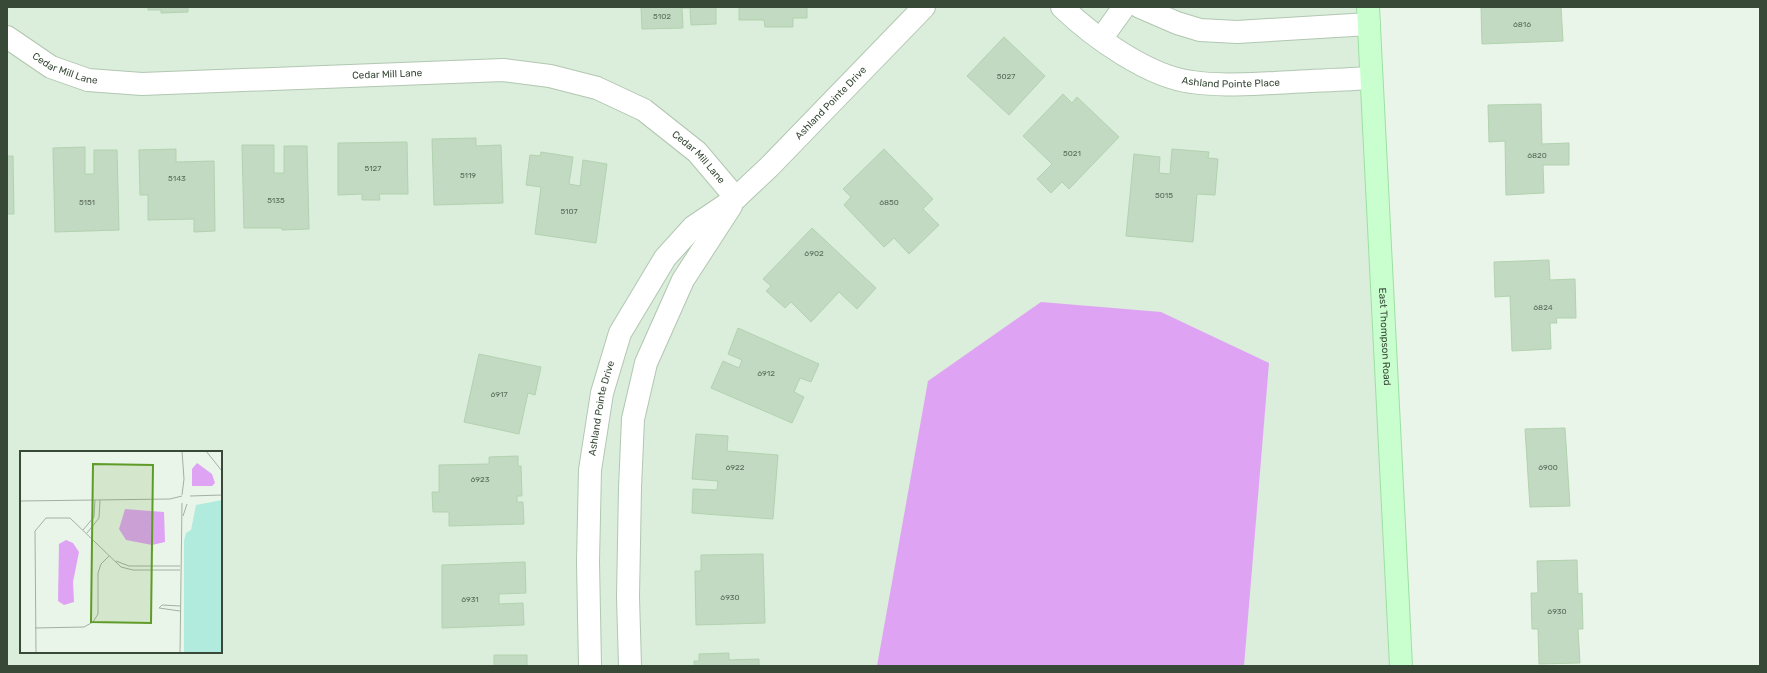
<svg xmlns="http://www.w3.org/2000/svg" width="1767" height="673" font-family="Rubik,sans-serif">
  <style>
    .residential { fill: #dbeddb; fill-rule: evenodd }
    .water { fill: #dfa3f4 }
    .building { fill: #c2dac1; stroke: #b2d2b0 }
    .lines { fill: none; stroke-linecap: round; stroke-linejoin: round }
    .street-casing { stroke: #b1c7b1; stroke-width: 24 }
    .secondary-casing { stroke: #9de0a2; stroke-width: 24 }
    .street { stroke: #fff; stroke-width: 22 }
    .secondary { stroke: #c9ffce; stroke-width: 22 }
    .labels { text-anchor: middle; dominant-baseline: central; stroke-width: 3; stroke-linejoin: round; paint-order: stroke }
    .number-label { font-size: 8px; fill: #5a6d5a }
    .street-label { font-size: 10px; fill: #384937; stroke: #fff }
    .inset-road { fill: none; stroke: #a2b0a2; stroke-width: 1 }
    .view { fill: #5f9b28; fill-opacity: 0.15; stroke: #5f9b28; stroke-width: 2 }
    .inset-edge { fill: none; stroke: #384937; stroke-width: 2 }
  </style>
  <rect width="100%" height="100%" fill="#e9f5e9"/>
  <!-- residential -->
  <path class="residential" d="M7 7H1372L1401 666H7ZM21 452H221V652H21Z"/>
  <!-- water -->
  <polygon class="water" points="1041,302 1161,312 1269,363 1244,666 877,666 928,381"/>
  <!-- building -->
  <g class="building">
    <polygon points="148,7 188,7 188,12 161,13 161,10 148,10"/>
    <polygon points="641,7 716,7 716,24 691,25 690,8 682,8 683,28 642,29"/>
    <polygon points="739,7 807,7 807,18 793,18 793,27 765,27 764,20 739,20"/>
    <polygon points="1481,7 1561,7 1563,41 1482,44"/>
    <polygon points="1004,37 1045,76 1009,115 967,76"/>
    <polygon points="1063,94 1072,103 1077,97 1119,137 1069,189 1062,182 1051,193 1037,179 1052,164 1023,136"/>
    <polygon points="1541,104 1542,144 1569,143 1569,165 1543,165 1544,193 1506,195 1505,141 1489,142 1488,105"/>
    <polygon points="476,138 476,146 501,145 503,203 434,205 432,139"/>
    <polygon points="407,142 408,194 379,194 380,200 362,200 362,194 338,195 338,143"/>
    <polygon points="242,145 274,145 274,173 284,173 284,146 307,146 309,229 282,230 282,228 244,228"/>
    <polygon points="85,147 85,174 94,174 94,150 117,150 119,230 55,232 53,148"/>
    <polygon points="176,149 176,162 214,161 215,231 194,232 194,219 148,220 148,195 140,195 139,150"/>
    <polygon points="884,149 933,199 923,209 939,225 909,254 894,238 884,247 844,205 851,197 843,189"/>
    <polygon points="1172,149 1209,152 1208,158 1218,159 1215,195 1197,194 1193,242 1126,236 1134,154 1160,157 1159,173 1170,174"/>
    <polygon points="541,152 573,157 569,184 580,186 583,160 607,164 596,243 535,234 541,187 526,185 530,155 540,156"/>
    <polygon points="7,156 13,156 14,214 7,214"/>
    <polygon points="812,228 876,288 857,309 839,292 811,322 791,302 785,308 766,291 771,286 763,279"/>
    <polygon points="1549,260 1550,280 1575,279 1576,318 1556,318 1557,323 1550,323 1551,349 1512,351 1510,296 1495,297 1494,262"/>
    <polygon points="738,328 819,364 811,382 800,378 794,392 804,397 792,423 711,388 723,361 739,368 742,360 728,354"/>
    <polygon points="479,354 541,367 535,395 528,393 519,434 464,422"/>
    <polygon points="1565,428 1570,506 1530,507 1525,429"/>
    <polygon points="696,434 728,436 727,451 778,455 773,519 692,513 693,489 717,490 718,481 692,479"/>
    <polygon points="518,456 518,466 521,466 522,496 517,496 517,502 523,502 524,524 449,526 449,512 433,512 432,492 439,492 439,465 489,464 489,457"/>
    <polygon points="763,554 765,623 696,625 695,571 701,571 701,555"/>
    <polygon points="1577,560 1578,594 1582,593 1583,629 1578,629 1580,663 1539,664 1538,629 1532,629 1531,593 1538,593 1537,561"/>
    <polygon points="525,562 526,593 499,594 499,604 523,603 524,625 442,628 442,565"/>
    <polygon points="729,653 729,660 759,659 759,666 694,666 694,661 699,661 699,654"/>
    <polygon points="494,655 527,655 527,665 530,666 494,666"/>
  </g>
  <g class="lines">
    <defs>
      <g id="street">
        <path id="s1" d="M1062 7C1093 37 1149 77 1192 82 1219 86 1247 84 1274 83 1306 81 1339 80 1371 78"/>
        <polyline points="1140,7 1177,23 1200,30 1237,32 1369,24"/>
        <path id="s2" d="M7 37 51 67 88 80 142 84 503 70 550 76 597 88 644 110 697 152 736 198"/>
        <polyline points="1101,39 1124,7"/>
        <path id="s3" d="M590 666 588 562 590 470 602 393 620 333 665 258 693 227 736 198 769 167 924 7"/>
        <polyline points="630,666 628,597 630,488 633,419 646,363 683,280 731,206"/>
      </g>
      <g id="secondary">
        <path id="s4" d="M1368 7 1401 666"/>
      </g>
    </defs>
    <!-- street casing -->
    <use href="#street" class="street-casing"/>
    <!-- secondary casing -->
    <use href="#secondary" class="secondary-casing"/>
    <!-- street -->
    <use href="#street" class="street"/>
    <!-- secondary -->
    <use href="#secondary" class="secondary"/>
  </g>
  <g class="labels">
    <!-- number labels -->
    <g class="number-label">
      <text x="662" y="16">5102</text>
      <text x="1522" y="24">6816</text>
      <text x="1006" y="76">5027</text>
      <text x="1072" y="153">5021</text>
      <text x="1537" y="155">6820</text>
      <text x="373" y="168">5127</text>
      <text x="468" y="175">5119</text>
      <text x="177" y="178">5143</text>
      <text x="1164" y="195">5015</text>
      <text x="276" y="200">5135</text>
      <text x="87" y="202">5151</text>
      <text x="889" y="202">6850</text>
      <text x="569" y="211">5107</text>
      <text x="814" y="253">6902</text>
      <text x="1543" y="307">6824</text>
      <text x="766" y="373">6912</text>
      <text x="499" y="394">6917</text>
      <text x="735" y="467">6922</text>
      <text x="1548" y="467">6900</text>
      <text x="480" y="479">6923</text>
      <text x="730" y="597">6930</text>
      <text x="470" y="599">6931</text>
      <text x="1557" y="611">6930</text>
    </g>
    <!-- street labels -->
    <g class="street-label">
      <text stroke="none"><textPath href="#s2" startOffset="67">Cedar Mill Lane</textPath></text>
      <text stroke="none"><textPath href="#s2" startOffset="392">Cedar Mill Lane</textPath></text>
      <text stroke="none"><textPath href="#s1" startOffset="191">Ashland Pointe Place</textPath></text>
      <text stroke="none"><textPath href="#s3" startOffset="652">Ashland Pointe Drive</textPath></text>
      <text stroke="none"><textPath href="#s2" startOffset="728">Cedar Mill Lane</textPath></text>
      <text stroke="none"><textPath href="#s4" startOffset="330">East Thompson Road</textPath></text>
      <text stroke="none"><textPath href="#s3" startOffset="259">Ashland Pointe Drive</textPath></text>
    </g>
  </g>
  <!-- overview -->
  <g transform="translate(20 451)">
    <rect width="202" height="202" fill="#e9f5e9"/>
    <path d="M202 49V202H164V90L166 82 171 79 176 54Z" fill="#b0ebde"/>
    <path d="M177 12 192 23 195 32 192 35H172V18ZM105 58 144 61 145 91 132 94 106 89 99 78ZM46 89 53 92 59 101 53 131 54 151 44 154 38 150 39 93Z" fill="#dfa3f4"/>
    <path class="inset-road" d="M162 0 164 28 162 44M186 0 202 20M170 45 202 44M0 50 150 48 162 45M163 65 167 53M63 79 74 66 75 49M67 82 79 67 80 49M96 110 109 115H160M160 155 142 154 139 157 160 160M15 177 64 176 73 171 78 163V122L81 113 89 105M16 202 15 80 26 67H50L101 116 113 119H160M160 202 162 52"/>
    <path class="view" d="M73 13 133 14 131 172 71 171Z"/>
    <rect width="202" height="202" class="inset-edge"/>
  </g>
  <!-- border -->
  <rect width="1767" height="673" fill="none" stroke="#384937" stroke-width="16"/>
</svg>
